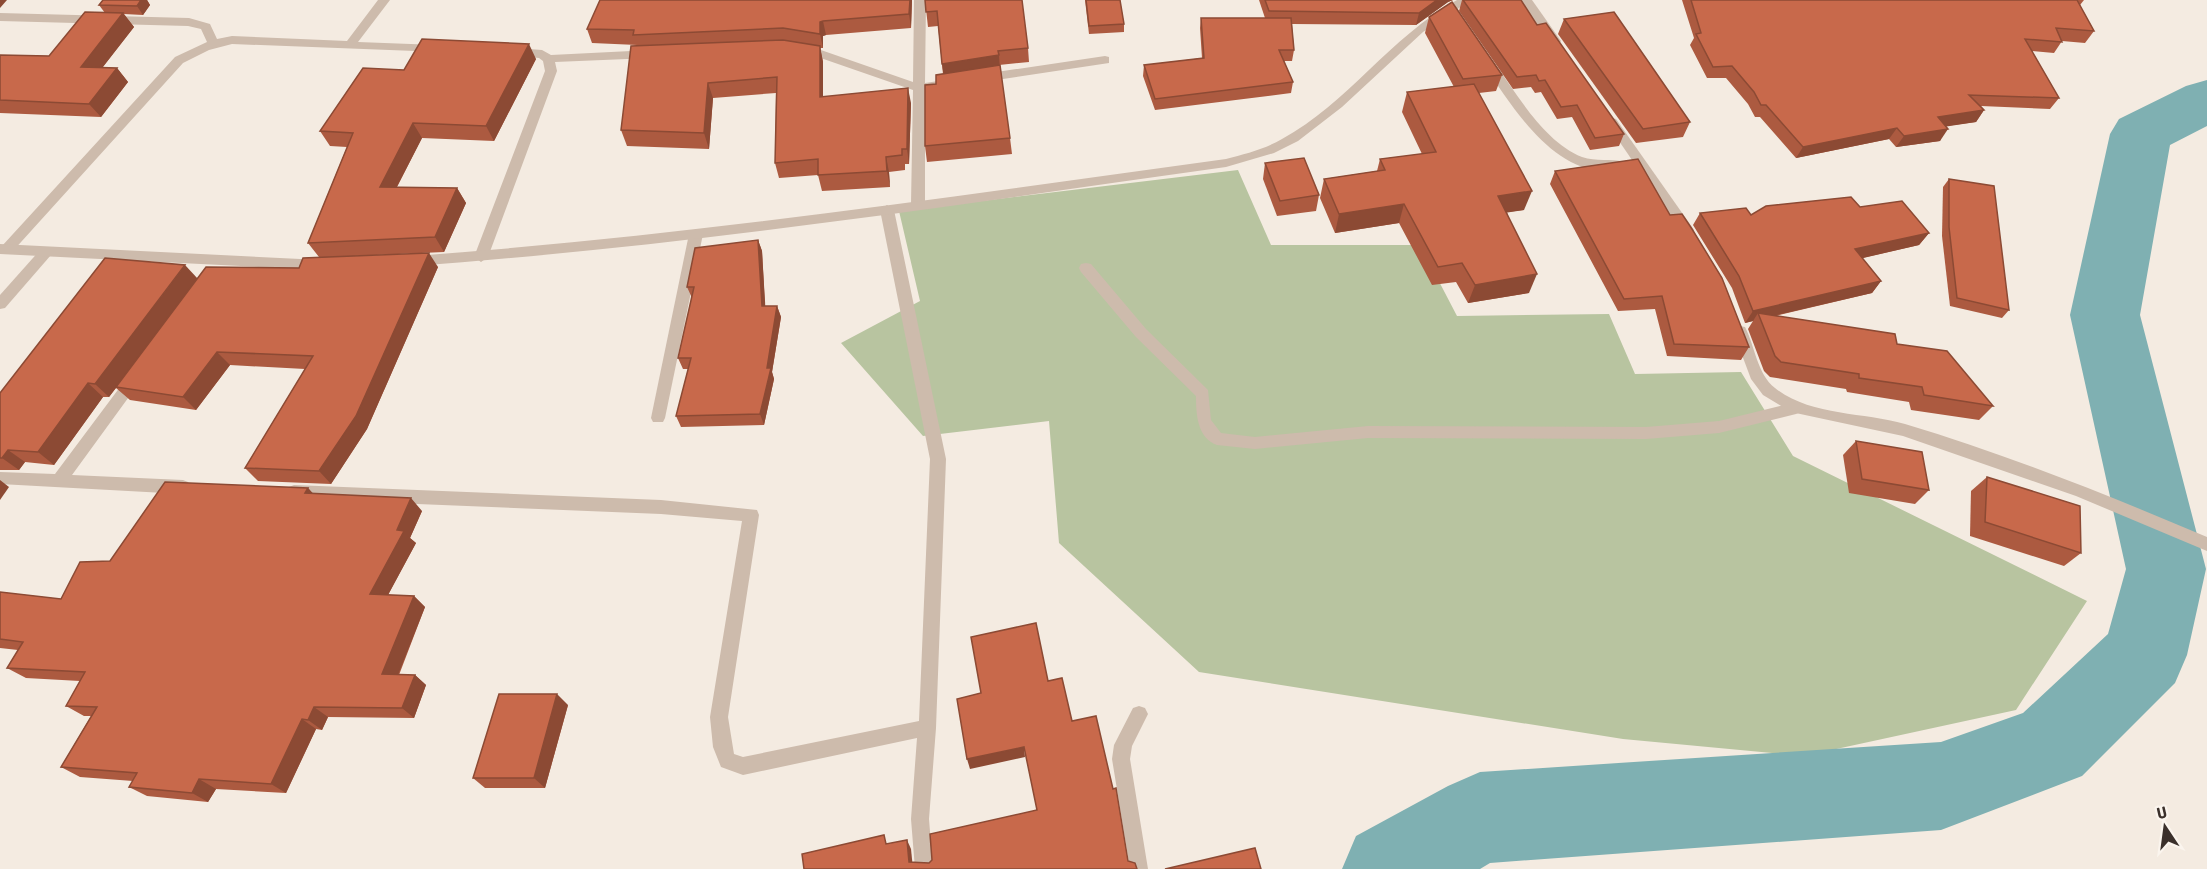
<svg xmlns="http://www.w3.org/2000/svg" width="2207" height="869" font-family="'Asap Condensed',sans-serif">
  <style>
    .green { fill: #b8c4a0 }
    .lines { fill: none; stroke-linecap: round; stroke-linejoin: round }
    .river { fill: #7fb0b2; fill-rule: evenodd }
    .service { fill: #cdbbac; fill-rule: evenodd }
    .minor { fill: #cdbbac; fill-rule: evenodd }
    .tertiary { fill: #cdbbac; fill-rule: evenodd }
    .wall { fill: #ac5a40 }
    .shaded-wall { fill: #8c4a34 }
    .building { fill: #c8694b; stroke: #8c4a34; stroke-width: 1.5 }
  </style>
  <rect width="100%" height="100%" fill="#f4ebe1"/>
  <!-- green -->
  <polygon class="green" points="1238,170 1271,245 1420,245 1457,316 1609,314 1635,374 1741,372 1793,456 2087,601 2016,710 1804,756 1623,739 1199,672 1059,543 1049,421 923,436 841,343 920,301 899,211"/>
  <g class="lines">
    <!-- river -->
    <polygon class="river" points="2207,80 2207,126 2170,145 2140,315 2206,569 2187,655 2175,683 2082,776 1941,830 1490,863 1480,869 1342,869 1356,836 1448,786 1480,772 1941,742 2023,713 2108,634 2126,569 2070,315 2110,134 2119,119 2186,86"/>
    <!-- service -->
    <path class="service" d="M1086 263 1091 264 1146 329 1208 390 1211 420 1221 433 1255 437 1368 426 1646 427 1719 421 1796 402 1801 404 1803 408 1801 412 1796 414 1719 433 1646 439 1368 438 1255 449 1217 445C1197 438 1196 413 1196 396L1136 337 1081 272 1079 268 1081 264Z"/>
    <!-- minor -->
    <g class="minor">
      <polygon points="378,0 390,0 358,42 437,45 441,46 441,52 232,44 209,50 183,63 12,252 2,252 0,249 2,246 175,57 207,42 201,29 188,26 0,21 0,13 189,18 210,24 217,39 232,36 347,41"/>
      <polygon points="914,0 926,0 925,83 945,80 951,84 945,88 925,91 925,204 918,209 911,204 913,90 812,55 797,53 795,50 801,46 818,49 913,82"/>
      <polygon points="1520,0 1532,0 1561,41 1559,44 1551,44"/>
      <polygon points="515,48 542,50 551,55 651,50 657,54 651,58 555,62 557,71 488,257 481,262 474,257 545,71 543,61 539,58 511,55 511,49"/>
      <polygon points="1105,56 1109,57 1109,63 983,82 977,78 983,74"/>
      <path d="M1489 60 1493 61C1517 94 1543 141 1582 157 1596 162 1611 158 1624 162V168C1560 186 1515 110 1485 67V61Z"/>
      <polygon points="1612,118 1616,119 1692,227 1694,230 1692,233 1682,233 1606,122"/>
      <polygon points="887,205 894,210 946,459 936,728 929,819 933,869 915,869 911,819 917,738 743,775 721,767 713,747 710,717 742,521 661,514 294,499 289,497 286,492 289,487 294,485 661,500 757,510 759,515 728,717 734,754 743,757 919,721 930,459 880,210"/>
      <polygon points="696,229 703,234 665,418 663,422 653,422 651,418 689,234"/>
      <polygon points="46,247 51,249 53,252 51,255 5,308 0,309 0,295 41,249"/>
      <path d="M1740 326 1745 327C1755 346 1757 374 1775 388 1810 416 1863 412 1905 424 2008 455 2108 495 2207 537V551L2076 496 1903 436 1791 412 1763 395 1751 379 1733 331Z"/>
      <polygon points="134,373 139,375 141,379 139,383 72,475 183,480 188,482 191,487 188,492 183,494 0,484 0,472 55,474 129,375"/>
      <polygon points="1139,706 1145,708 1148,714 1132,746 1130,759 1148,869 1130,869 1112,759 1114,745 1133,708"/>
    </g>
    <!-- tertiary -->
    <g class="tertiary">
      <path d="M1457 0H1471L1423 32 1342 107 1298 141 1274 153 1226 167C956 205 686 246 414 266L407 261 414 256C686 236 956 196 1226 159 1245 154 1265 149 1282 139 1347 104 1390 37 1457 0Z"/>
      <polygon points="0,244 321,260 328,265 321,270 0,254"/>
    </g>
  </g>
  <!-- wall -->
  <g class="wall">
    <polygon points="103,0 147,0 150,5 143,15 124,14 134,27 102,68 117,68 128,82 101,117 0,113 0,55 49,56 105,13 99,5"/>
    <polygon points="912,0 911,28 826,35 823,36 823,48 820,48 823,62 823,97 911,103 909,164 905,164 905,170 889,172 890,187 822,191 818,175 779,178 775,163 776,93 713,98 709,149 627,146 621,130 638,46 637,45 592,43 587,29"/>
    <polygon points="925,0 1028,48 1029,62 999,65 1010,138 1012,154 927,162 925,146 936,84 943,74 938,26 928,27"/>
    <polygon points="1085,0 1120,0 1124,24 1124,32 1089,34"/>
    <polygon points="1259,0 1453,0 1448,2 1416,25 1292,24 1294,50 1292,61 1284,61 1293,82 1291,93 1155,110 1143,76 1144,65 1202,58 1200,28 1201,18 1265,18"/>
    <polygon points="1462,0 1521,0 1537,25 1624,134 1619,146 1590,150 1572,117 1557,119 1541,92 1535,93 1531,87 1513,89 1459,11"/>
    <polygon points="1682,0 2084,0 2080,5 2094,31 2085,43 2062,41 2054,53 2032,51 2059,98 2050,109 1981,106 1984,110 1976,122 1946,126 1940,141 1896,147 1889,139 1796,158 1760,117 1755,117 1748,104 1726,78 1707,78 1690,45 1694,38"/>
    <polygon points="1429,17 1502,75 1496,91 1479,93 1524,210 1507,212 1529,293 1468,303 1456,282 1432,285 1399,223 1335,233 1320,198 1324,179 1377,171 1380,159 1422,154 1402,112 1407,92 1454,87 1425,33"/>
    <polygon points="1564,19 1690,122 1683,137 1636,143 1558,34"/>
    <polygon points="536,59 494,141 422,138 397,187 457,188 466,203 444,252 354,256 438,267 367,429 331,484 258,481 245,468 305,369 230,365 196,410 130,400 116,388 109,397 103,397 54,465 25,462 19,470 0,470 0,393 198,278 299,268 319,257 308,243 347,147 330,146 320,131 404,70"/>
    <polygon points="1265,163 1319,195 1316,211 1277,216 1263,179"/>
    <polygon points="1555,171 1670,215 1749,347 1741,360 1667,356 1655,309 1618,311 1550,184"/>
    <polygon points="1949,179 2009,310 2002,318 1950,306 1942,236 1943,187"/>
    <polygon points="1860,207 1929,233 1919,245 1862,258 1881,281 1872,293 1775,316 1897,344 1993,406 1979,420 1911,410 1909,402 1847,392 1846,389 1770,377 1764,371 1748,329 1753,321 1745,323 1732,288 1693,225 1700,213 1751,215"/>
    <polygon points="758,240 762,251 765,306 777,306 781,317 772,372 774,379 764,425 681,427 676,416 688,369 683,369 678,358 692,298 687,287"/>
    <polygon points="1856,441 1929,490 1915,504 1849,493 1843,455"/>
    <polygon points="1987,477 2081,553 2064,566 1970,536 1971,491"/>
    <polygon points="308,488 313,494 422,511 410,538 416,543 388,595 414,596 425,607 399,675 415,675 426,685 414,718 328,717 322,730 316,729 286,793 216,789 208,802 147,796 129,787 133,781 80,777 61,767 91,716 84,716 66,706 80,681 26,678 7,668 18,650 0,648 0,592 61,599 110,561"/>
    <polygon points="568,705 545,788 485,788 473,778"/>
  </g>
  <!-- shaded-wall -->
  <g class="shaded-wall">
    <polygon points="0,0 7,0 0,8"/>
    <polygon points="141,0 147,0 150,5 143,15 137,6"/>
    <polygon points="910,0 912,0 911,28 909,14"/>
    <polygon points="1437,0 1453,0 1448,2 1416,25 1419,13"/>
    <polygon points="123,13 134,27 92,81 81,67"/>
    <polygon points="823,21 826,35 823,36 823,48 820,34 820,22"/>
    <polygon points="529,44 536,59 494,141 486,126"/>
    <polygon points="820,46 823,62 823,112 820,97"/>
    <polygon points="999,55 1000,70 944,78 942,64"/>
    <polygon points="117,68 128,82 101,117 89,104"/>
    <polygon points="708,83 713,98 709,149 704,133"/>
    <polygon points="908,88 911,103 909,164 907,149"/>
    <polygon points="1984,110 1976,122 1930,129 1938,117"/>
    <polygon points="413,123 422,138 389,202 380,187"/>
    <polygon points="1897,128 1889,139 1796,158 1803,147"/>
    <polygon points="1948,129 1940,141 1896,147 1904,136"/>
    <polygon points="886,157 889,172 890,187 887,171"/>
    <polygon points="457,188 466,203 444,252 435,237"/>
    <polygon points="1532,191 1524,210 1491,215 1498,196"/>
    <polygon points="1404,204 1399,223 1335,233 1339,214"/>
    <polygon points="1929,233 1919,245 1846,262 1855,249"/>
    <polygon points="758,240 762,251 766,318 762,306"/>
    <polygon points="429,253 438,267 367,429 331,484 319,471"/>
    <polygon points="185,265 198,279 109,397 95,384"/>
    <polygon points="1537,274 1529,293 1468,303 1475,285"/>
    <polygon points="1881,281 1872,293 1760,319 1758,313 1753,321 1745,323 1753,311"/>
    <polygon points="777,306 781,317 772,372 774,379 764,425 760,414"/>
    <polygon points="217,352 230,365 196,410 183,397"/>
    <polygon points="88,383 103,397 54,465 38,452"/>
    <polygon points="8,450 25,462 19,470 2,458"/>
    <polygon points="0,480 9,487 0,500"/>
    <polygon points="308,488 320,501 305,493"/>
    <polygon points="411,498 422,511 410,538 416,543 382,606 370,594"/>
    <polygon points="414,596 425,607 394,685 382,674"/>
    <polygon points="415,675 426,685 414,718 402,708"/>
    <polygon points="557,694 568,705 545,788 534,778"/>
    <polygon points="314,707 328,717 322,730 308,720"/>
    <polygon points="302,719 316,729 286,793 271,784"/>
    <polygon points="1024,747 1025,757 970,769 967,759"/>
    <polygon points="199,779 216,789 208,802 192,793"/>
    <polygon points="907,840 911,849 913,869 909,862"/>
  </g>
  <!-- building -->
  <g class="building">
    <polygon points="103,0 141,0 137,6 99,5"/>
    <polygon points="600,0 910,0 909,14 823,21 820,22 820,34 783,28 633,35 634,30 587,29"/>
    <polygon points="925,0 1022,0 1028,48 998,51 999,55 942,64 937,11 926,12"/>
    <polygon points="1086,0 1120,0 1124,24 1089,26"/>
    <polygon points="1265,0 1437,0 1419,13 1269,11"/>
    <polygon points="1463,0 1521,0 1537,25 1546,23 1624,134 1595,138 1577,105 1561,107 1545,80 1539,81 1536,75 1517,77"/>
    <polygon points="1691,0 2077,0 2094,31 2056,28 2062,42 2025,39 2059,98 1969,95 1984,110 1938,117 1948,129 1904,136 1897,128 1803,147 1766,105 1761,105 1754,92 1732,66 1713,67 1696,34 1701,33"/>
    <polygon points="1452,2 1502,75 1463,79 1429,17"/>
    <polygon points="85,12 123,13 81,67 117,68 89,104 0,100 0,55 49,56"/>
    <polygon points="1614,12 1690,122 1643,129 1564,19"/>
    <polygon points="1201,18 1291,18 1294,50 1279,50 1293,82 1155,99 1144,65 1204,58"/>
    <polygon points="422,39 529,44 486,126 413,123 380,187 457,188 435,237 308,243 353,133 320,131 363,68 404,70"/>
    <polygon points="783,40 820,46 820,97 908,88 907,149 902,149 902,155 886,157 887,171 818,175 818,159 775,163 777,77 708,83 704,133 621,130 631,46"/>
    <polygon points="1000,65 1010,138 925,146 925,85 936,84 936,75"/>
    <polygon points="1474,84 1532,191 1498,196 1537,274 1475,285 1462,263 1438,267 1404,204 1339,214 1324,179 1385,170 1380,159 1436,152 1407,92"/>
    <polygon points="1304,158 1319,195 1280,201 1265,163"/>
    <polygon points="1638,159 1670,215 1682,214 1692,229 1722,278 1749,347 1674,344 1662,296 1624,299 1555,171"/>
    <polygon points="1949,179 1994,186 2009,310 1957,298 1949,227"/>
    <polygon points="1851,197 1860,207 1902,201 1929,233 1855,249 1881,281 1753,311 1739,276 1700,213 1746,208 1751,215 1766,206"/>
    <polygon points="758,240 762,306 777,306 767,368 771,368 760,414 676,416 691,358 678,358 694,287 687,287 695,248"/>
    <polygon points="429,253 356,416 319,471 245,468 313,356 217,352 183,397 116,387 206,267 299,268 303,258"/>
    <polygon points="105,258 185,265 95,384 88,383 38,452 8,450 2,458 0,458 0,393"/>
    <polygon points="1758,313 1895,334 1897,344 1947,351 1993,406 1924,395 1922,387 1859,378 1859,374 1781,362 1775,356"/>
    <polygon points="1856,441 1922,452 1929,490 1862,479"/>
    <polygon points="1987,477 2080,506 2081,553 1985,522"/>
    <polygon points="165,482 308,488 305,493 411,498 397,530 404,531 370,594 414,596 382,674 415,675 402,708 314,707 308,720 302,719 271,784 199,779 192,793 129,787 137,773 61,767 97,707 66,706 85,672 7,668 23,642 0,639 0,592 61,599 80,562 110,561"/>
    <polygon points="1036,623 1048,681 1062,678 1072,721 1096,716 1113,789 1116,788 1128,861 1135,863 1137,869 804,869 802,854 884,835 886,844 907,840 909,862 929,863 932,860 930,834 1037,810 1024,747 967,759 957,699 981,693 971,637"/>
    <polygon points="499,694 557,694 534,778 473,778"/>
    <polygon points="1255,848 1261,869 1165,869"/>
  </g>
  <!-- north arrow -->
  <g transform="translate(2165 827) rotate(347)" stroke="#fbf5ee" stroke-width="4.5" paint-order="stroke">
  <path d="M0-4.5L10 22L0 15L-10 22Z" fill="#3b302b"/>
  <text y="-9" font-size="16" font-weight="bold" text-anchor="middle" fill="#3b302b">U</text>
  </g>
</svg>
